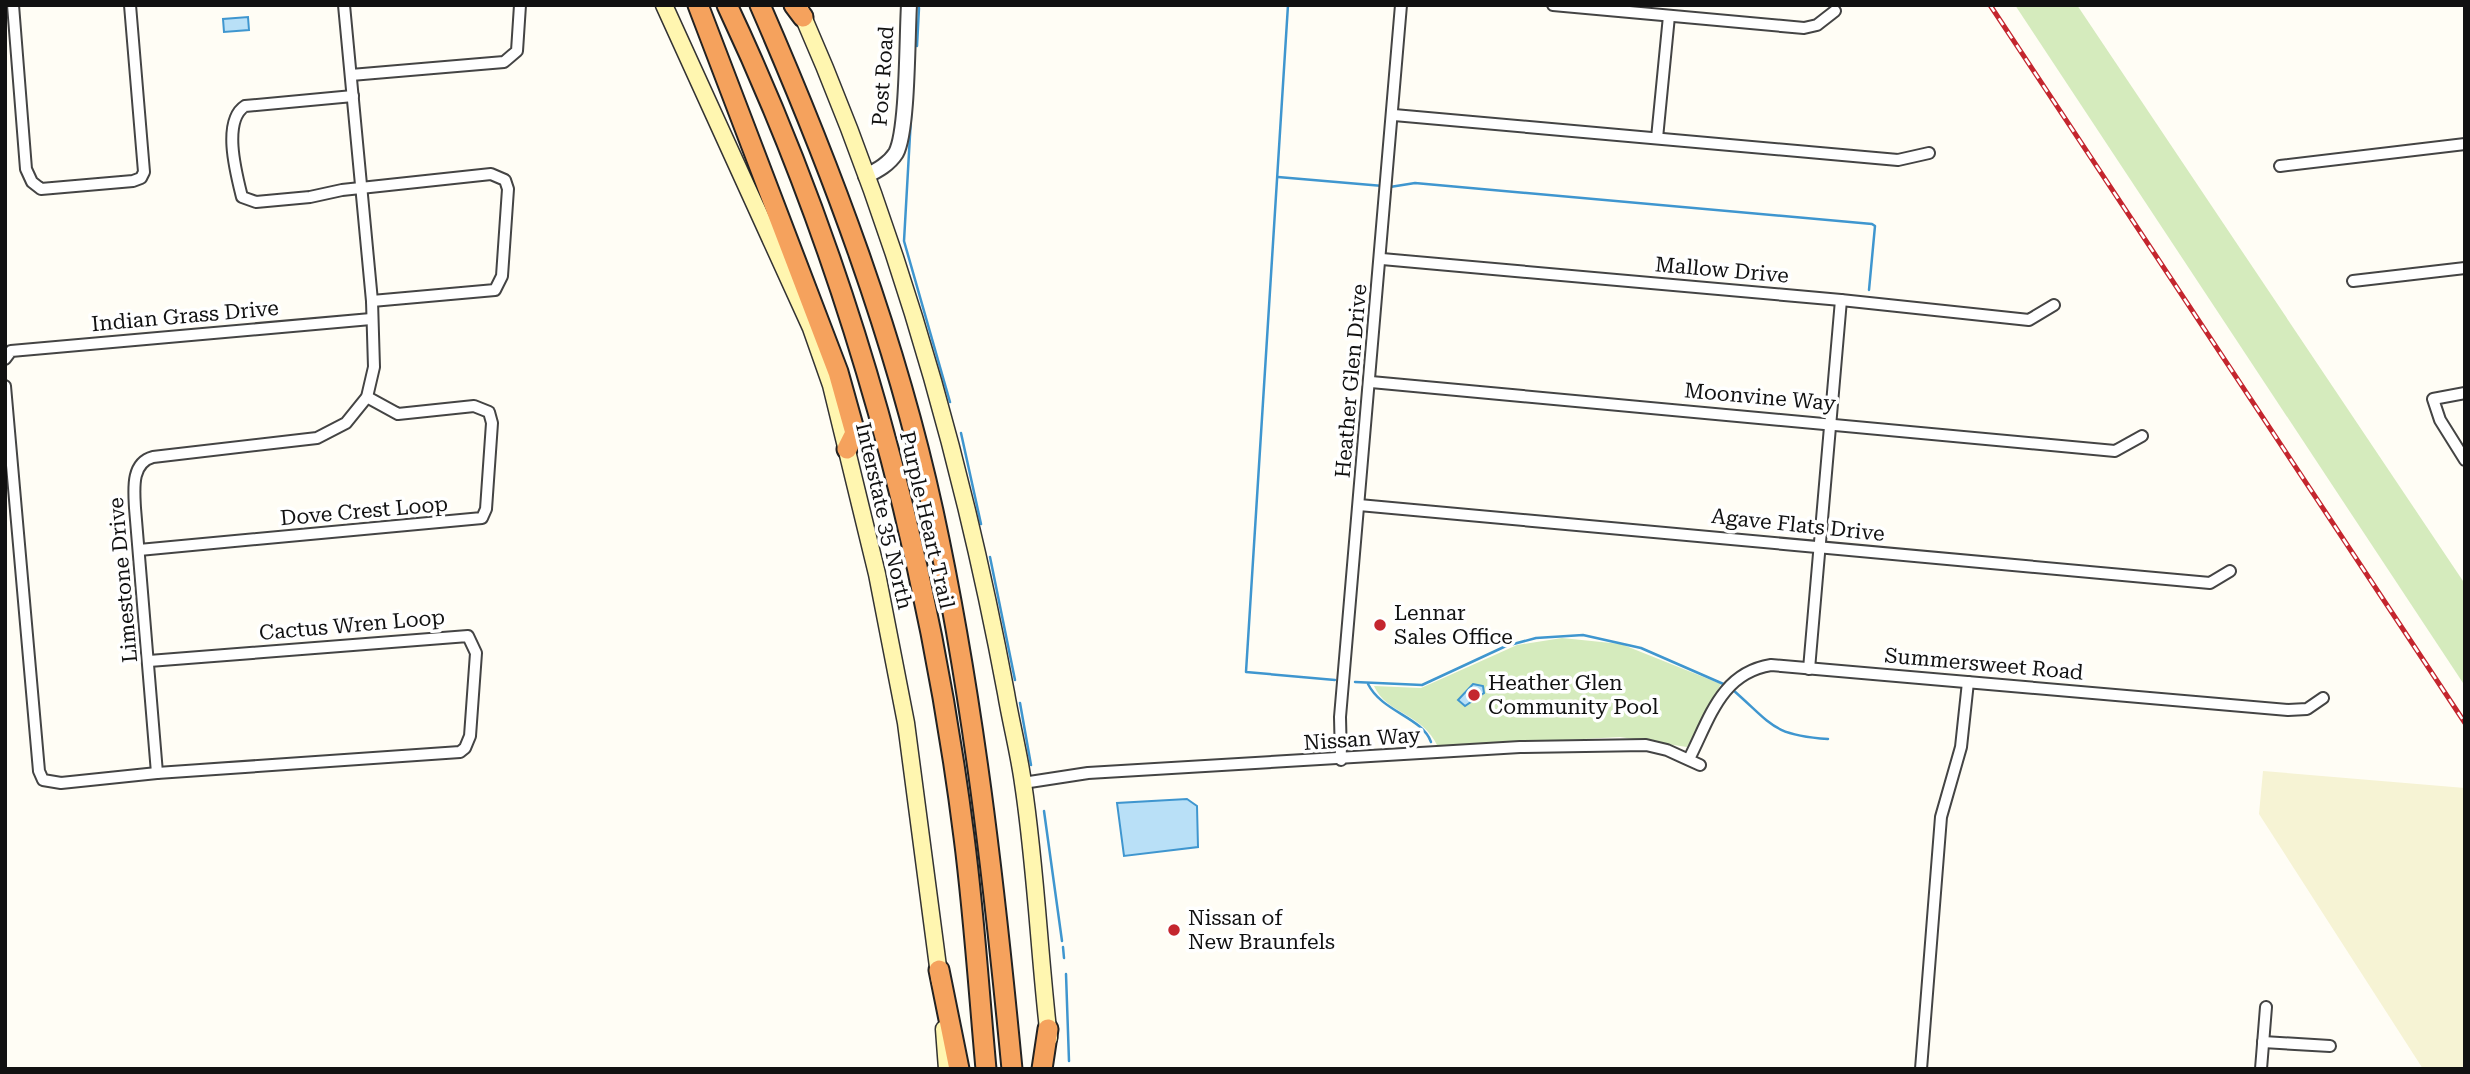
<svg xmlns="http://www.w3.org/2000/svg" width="2470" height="1074" font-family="'Roboto Serif',serif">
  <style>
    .farmland { fill: #f6f3d4 }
    .green { fill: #d5ebbd }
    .water { fill: #b9e0f7; stroke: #3f96cf; stroke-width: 2 }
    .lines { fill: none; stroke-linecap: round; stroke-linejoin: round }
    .stream { stroke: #3f96cf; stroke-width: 2.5 }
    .minor-casing { stroke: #444; stroke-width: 14 }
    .tertiary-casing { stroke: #444; stroke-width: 18 }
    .secondary-casing { stroke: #333; stroke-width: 19 }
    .motorway-casing { stroke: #222; stroke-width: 23 }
    .minor { stroke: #fff; stroke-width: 10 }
    .tertiary { stroke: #fff; stroke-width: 14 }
    .secondary { stroke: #fff6b0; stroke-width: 16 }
    .motorway { stroke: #f5a25d; stroke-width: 19 }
    .rail-casing { stroke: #c4262e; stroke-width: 5 }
    .rail { stroke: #fff; stroke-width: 2.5; stroke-dasharray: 8; stroke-linecap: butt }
    .poi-dot { fill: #c4262e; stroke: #fff; stroke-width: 2.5 }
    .labels { text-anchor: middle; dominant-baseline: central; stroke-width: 7; stroke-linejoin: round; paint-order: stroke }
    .street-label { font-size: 21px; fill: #111; stroke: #fff }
    .poi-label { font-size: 21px; fill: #111; stroke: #fff; text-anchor: start }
  </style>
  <rect width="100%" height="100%" fill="#fffdf5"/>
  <!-- farmland -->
  <polygon class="farmland" points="2263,771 2465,788 2465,1069 2423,1069 2259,814"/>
  <!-- green -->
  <g class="green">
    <polygon points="2015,5 2077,5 2465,584 2465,686"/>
    <path d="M1562 638 1621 644 1721 684 1687 747 1620 737 1438 747C1422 712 1387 715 1374 686L1421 688 1517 645Z"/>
  </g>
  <!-- water -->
  <g class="water">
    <polygon points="248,17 249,30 224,32 223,19"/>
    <polygon points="1473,684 1483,686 1484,693 1465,706 1458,700"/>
    <polygon points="1187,799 1197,806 1198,847 1124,856 1117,803"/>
  </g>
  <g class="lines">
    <!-- stream -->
    <g class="stream">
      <polyline points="1288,5 1246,672 1335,680"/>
      <polyline points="917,46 919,8"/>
      <polyline points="913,82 904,241 950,402"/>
      <polyline points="1278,177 1383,186"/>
      <polyline points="1390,187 1415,183 1872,224 1875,226 1869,290"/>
      <polyline points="961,433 981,524"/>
      <polyline points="990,557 1015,680"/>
      <polyline points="1355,682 1422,685 1506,646 1536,638 1583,635 1641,648 1728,686"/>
      <path d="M1368 684C1382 712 1422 717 1431 742"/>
      <path d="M1733 690C1773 725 1772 735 1828 739"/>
      <polyline points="1020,703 1031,765"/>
      <polyline points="1044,811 1062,941"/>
      <polyline points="1063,947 1064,958"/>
      <polyline points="1066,974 1069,1061"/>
    </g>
    <defs>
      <g id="minor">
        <polyline points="13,5 26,169 32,182 41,189 133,181 141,178 144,172 130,5"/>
        <polyline points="1553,5 1804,28 1817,25 1835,11"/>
        <polyline points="351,75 504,62 517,51 520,5"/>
        <path d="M353 96 245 106C222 121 236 173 242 197L256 202 310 197 342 190 491 174 505 180 508 189 502 276 495 290 372 301"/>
        <polyline points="1394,115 1898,160 1929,153"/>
        <polyline points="1657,138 1669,16"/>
        <polyline points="2280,166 2465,144"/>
        <polyline points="1382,259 1841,300 2029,320 2054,305"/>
        <polyline points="2353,281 2465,268"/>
        <polyline points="5,359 11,351 371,319"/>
        <polyline points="1371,382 2115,451 2142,436"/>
        <polyline points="5,386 39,771 43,780 61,783 157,773 460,752 465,748 470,736 476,653 468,636 149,661"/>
        <polyline points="2465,393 2433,399 2440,420 2465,460"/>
        <polyline points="1359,505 2210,583 2230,571"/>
        <polyline points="139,550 482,518 486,509 492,423 489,412 474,406 398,414 367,397"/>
        <polyline points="1809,669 1841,300"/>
        <path d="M1689 759C1710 718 1721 673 1771 665L2288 710 2307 709 2323 698"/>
        <polyline points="1341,760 1340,717 1401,5"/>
        <path d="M157 773 135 508C134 489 131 463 153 457L317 438 346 423 367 397 374 367 372 301 344 5"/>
        <polyline points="1023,783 1088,773 1520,747 1646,745 1667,750 1700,765"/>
        <polyline points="2263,1042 2330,1046"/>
        <polyline points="1921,1069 1941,817 1961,747 1968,682"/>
        <polyline points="2261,1069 2266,1007"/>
      </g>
      <path id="tertiary" d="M866 176C878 170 889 164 896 153 908 131 907 35 909 5"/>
      <g id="secondary">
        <polyline points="664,5 811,328 831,385 877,574 906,723 940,982"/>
        <path d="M799 7C896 227 962 458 1006 693 1011 723 1019 753 1023 783 1036 868 1039 953 1049 1038"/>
        <polyline points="944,1029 947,1069"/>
      </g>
      <g id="motorway">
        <polyline points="698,5 838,372 855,433 847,449"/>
        <path d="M727 5C850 266 928 552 964 837 974 914 979 992 986 1069"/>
        <path d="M760 5C831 168 895 337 933 511 973 696 994 881 1012 1069"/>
        <polyline points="794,5 803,17"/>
        <polyline points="939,970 959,1069"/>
        <polyline points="1042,1069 1048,1029"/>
      </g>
    </defs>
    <!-- minor casing -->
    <use href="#minor" class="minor-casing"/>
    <!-- tertiary casing -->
    <use href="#tertiary" class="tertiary-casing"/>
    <!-- secondary casing -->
    <use href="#secondary" class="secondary-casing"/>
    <!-- motorway casing -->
    <use href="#motorway" class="motorway-casing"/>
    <!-- minor -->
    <use href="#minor" class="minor"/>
    <!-- tertiary -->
    <use href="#tertiary" class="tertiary"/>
    <!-- secondary -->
    <use href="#secondary" class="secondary"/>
    <!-- motorway -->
    <use href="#motorway" class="motorway"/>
    <defs>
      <polyline id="rail" points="1990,5 2465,723"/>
    </defs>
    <!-- rail casing -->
    <use href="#rail" class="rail-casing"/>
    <!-- rail -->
    <use href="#rail" class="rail"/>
  </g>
  <!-- markers -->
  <g class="poi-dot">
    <circle cx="1380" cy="625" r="7"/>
    <circle cx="1474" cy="695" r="7"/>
    <circle cx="1174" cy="930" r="7"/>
  </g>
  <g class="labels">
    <!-- street labels -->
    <g class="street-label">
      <text transform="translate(883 76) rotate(-86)">Post Road</text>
      <text transform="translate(1722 270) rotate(5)">Mallow Drive</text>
      <text transform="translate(185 316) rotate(-5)">Indian Grass Drive</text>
      <text transform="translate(1351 381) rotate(-85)">Heather Glen Drive</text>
      <text transform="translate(1760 397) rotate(5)">Moonvine Way</text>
      <text transform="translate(364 511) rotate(-5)">Dove Crest Loop</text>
      <text transform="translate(884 516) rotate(77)">Interstate 35 North</text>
      <text transform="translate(927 520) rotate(77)">Purple Heart Trail</text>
      <text transform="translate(1798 525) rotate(6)">Agave Flats Drive</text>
      <text transform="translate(123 580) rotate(-95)">Limestone Drive</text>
      <text transform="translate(352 625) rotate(-5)">Cactus Wren Loop</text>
      <text transform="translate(1984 664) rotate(5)">Summersweet Road</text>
      <text transform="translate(1362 739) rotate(-4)">Nissan Way</text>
    </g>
    <!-- poi labels -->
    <g class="poi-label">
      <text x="1394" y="613">Lennar<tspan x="1394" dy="24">Sales Office</tspan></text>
      <text x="1488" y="683">Heather Glen<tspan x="1488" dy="24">Community Pool</tspan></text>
      <text x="1188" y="918">Nissan of<tspan x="1188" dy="24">New Braunfels</tspan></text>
    </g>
  </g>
  <!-- border -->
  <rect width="2470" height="1074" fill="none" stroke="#111111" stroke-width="14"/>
</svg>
